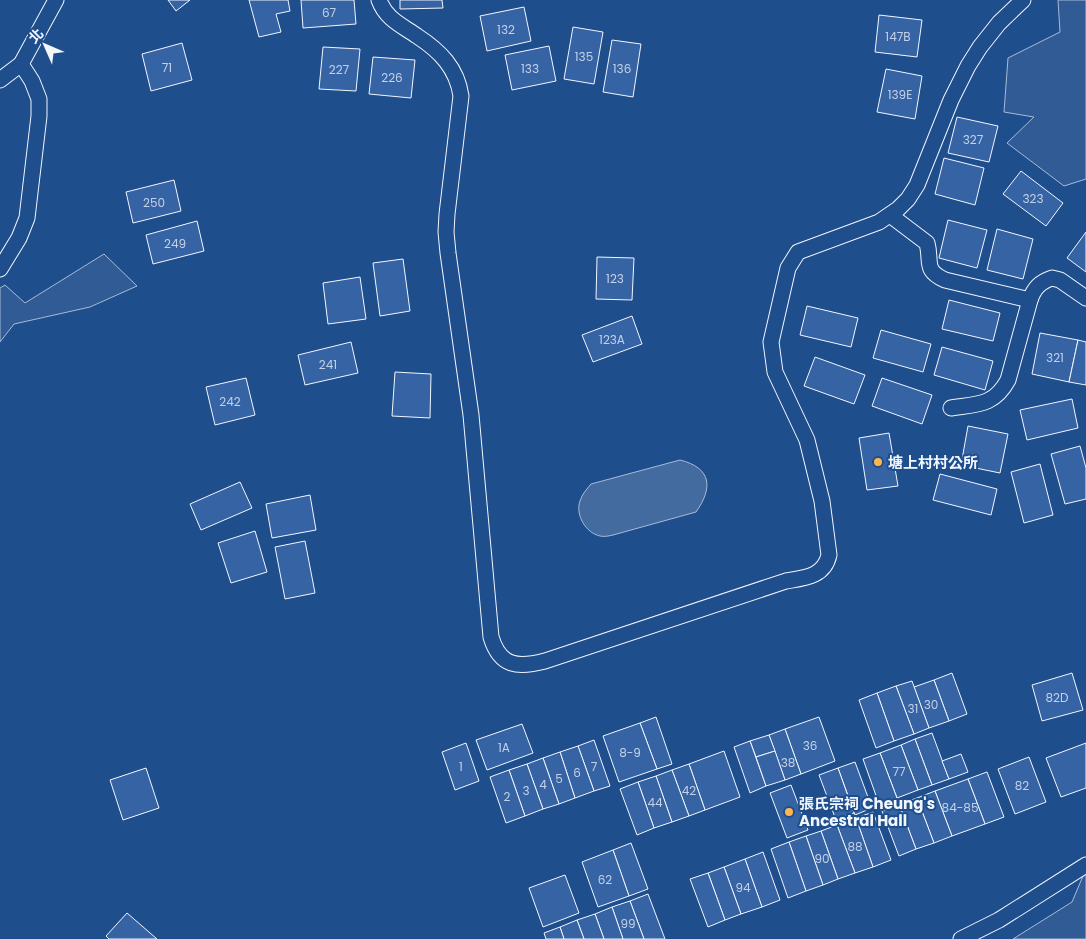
<svg xmlns="http://www.w3.org/2000/svg" width="1086" height="939" font-family="Poppins,'Noto Sans TC',sans-serif">
  <style>
    .green { fill: #305b95; stroke: #a8bbd7 }
    .water { fill: #446ba0; stroke: #a8bbd7 }
    .building { fill: #3563a3; stroke: #f2f6ff }
    .lines { fill: none; stroke-linecap: round; stroke-linejoin: round }
    .lane-casing { stroke: #f2f6ff; stroke-width: 17 }
    .lane { stroke: #1f4e8c; stroke-width: 15 }
    .poi-dot { fill: #ffb74d; stroke: #1f4e8c; stroke-width: 2 }
    .labels { text-anchor: middle; dominant-baseline: central; stroke-width: 4; stroke-linejoin: round; paint-order: stroke }
    .number-label { font-size: 12px; fill: #c3d1e8 }
    .poi-label { font-size: 15px; font-weight: bold; fill: #f2f6ff; stroke: #1f4e8c; text-anchor: start }
  </style>
  <rect width="100%" height="100%" fill="#1f4e8c"/>
  <!-- green -->
  <g class="green">
    <polygon points="1058,0 1086,0 1086,179 1064,186 1007,143 1034,117 1004,112 1008,58 1060,32"/>
    <polygon points="104,254 137,286 90,307 14,324 0,342 0,288 5,285 25,303"/>
    <polygon points="1086,869 1086,939 1013,939 1072,902"/>
  </g>
  <!-- water -->
  <path class="water" d="M680 460C712 468 713 488 696 512L613 535C609 536 604 537 600 536 586 533 575 515 580 501 582 494 587 489 591 484Z"/>
  <!-- building -->
  <g class="building">
    <polygon points="168,0 190,0 176,11"/>
    <polygon points="249,0 288,0 290,11 276,14 281,32 259,37"/>
    <polygon points="301,0 354,0 356,24 303,28"/>
    <polygon points="400,0 442,0 443,8 400,9"/>
    <polygon points="524,7 531,41 487,51 480,16"/>
    <polygon points="879,15 922,20 917,57 875,52"/>
    <polygon points="573,27 603,32 594,84 564,79"/>
    <polygon points="612,40 641,44 633,97 603,92"/>
    <polygon points="182,43 192,80 151,91 142,54"/>
    <polygon points="549,46 556,81 512,90 505,55"/>
    <polygon points="323,47 360,49 356,91 319,89"/>
    <polygon points="373,57 415,60 411,98 369,94"/>
    <polygon points="886,69 922,76 915,119 877,112"/>
    <polygon points="957,117 998,126 989,162 948,153"/>
    <polygon points="944,158 984,168 975,205 935,194"/>
    <polygon points="1021,171 1063,203 1046,226 1003,194"/>
    <polygon points="174,180 181,211 133,223 126,192"/>
    <polygon points="948,220 987,230 977,268 939,258"/>
    <polygon points="197,221 204,251 153,264 146,235"/>
    <polygon points="997,229 1033,239 1023,279 987,270"/>
    <polygon points="1086,232 1086,272 1067,258"/>
    <polygon points="597,257 634,258 632,300 596,299"/>
    <polygon points="403,259 410,311 380,316 373,263"/>
    <polygon points="360,277 366,319 328,324 323,283"/>
    <polygon points="949,300 1000,313 993,341 942,329"/>
    <polygon points="807,306 858,318 851,347 800,335"/>
    <polygon points="632,316 642,344 593,362 582,335"/>
    <polygon points="881,330 931,344 923,372 873,358"/>
    <polygon points="1040,333 1078,340 1069,382 1032,374"/>
    <polygon points="1078,340 1086,342 1086,385 1069,382"/>
    <polygon points="351,342 358,373 305,385 298,355"/>
    <polygon points="942,347 993,361 985,390 934,375"/>
    <polygon points="815,357 865,375 854,404 804,386"/>
    <polygon points="395,372 431,374 430,418 392,416"/>
    <polygon points="246,378 255,415 215,425 206,387"/>
    <polygon points="882,378 932,395 922,424 872,406"/>
    <polygon points="1072,399 1078,428 1027,440 1020,410"/>
    <polygon points="968,426 1008,434 1000,473 961,465"/>
    <polygon points="889,433 898,486 867,490 859,438"/>
    <polygon points="1080,446 1086,468 1086,499 1065,504 1051,454"/>
    <polygon points="1040,464 1053,515 1024,523 1011,472"/>
    <polygon points="940,474 997,489 991,515 933,500"/>
    <polygon points="240,482 252,508 201,530 190,504"/>
    <polygon points="310,495 316,530 272,538 266,504"/>
    <polygon points="255,531 267,572 231,583 218,543"/>
    <polygon points="305,541 315,593 285,599 275,547"/>
    <polygon points="952,673 967,714 949,721 934,680"/>
    <polygon points="1072,673 1083,710 1042,721 1032,685"/>
    <polygon points="934,680 949,721 929,728 914,687"/>
    <polygon points="912,681 929,728 914,734 896,686"/>
    <polygon points="896,686 914,734 894,741 877,693"/>
    <polygon points="877,693 894,741 876,748 859,700"/>
    <polygon points="656,717 672,764 657,769 640,723"/>
    <polygon points="819,717 835,761 801,774 785,729"/>
    <polygon points="640,723 657,769 619,782 603,736"/>
    <polygon points="522,724 533,753 487,770 476,740"/>
    <polygon points="785,729 801,774 785,780 769,735"/>
    <polygon points="932,733 949,779 932,785 915,739"/>
    <polygon points="769,735 775,751 756,757 750,741"/>
    <polygon points="915,739 932,785 918,790 901,745"/>
    <polygon points="594,740 610,786 594,791 578,746"/>
    <polygon points="750,741 766,786 750,793 734,747"/>
    <polygon points="466,743 479,781 455,790 442,752"/>
    <polygon points="1086,743 1086,788 1061,797 1046,758"/>
    <polygon points="901,745 918,790 897,798 880,753"/>
    <polygon points="578,746 594,791 575,798 560,752"/>
    <polygon points="724,751 740,797 705,810 689,764"/>
    <polygon points="775,751 785,780 766,786 756,757"/>
    <polygon points="560,752 575,798 559,804 543,758"/>
    <polygon points="880,753 897,798 879,804 863,759"/>
    <polygon points="961,754 968,772 949,779 942,761"/>
    <polygon points="1029,757 1046,802 1015,814 998,769"/>
    <polygon points="543,758 559,804 543,809 527,764"/>
    <polygon points="855,762 872,808 855,815 838,768"/>
    <polygon points="527,764 543,809 525,816 509,770"/>
    <polygon points="689,764 705,810 689,816 672,770"/>
    <polygon points="146,768 159,808 123,820 110,780"/>
    <polygon points="838,768 854,813 836,820 819,775"/>
    <polygon points="509,770 525,816 506,823 490,777"/>
    <polygon points="672,770 689,816 672,822 656,776"/>
    <polygon points="987,772 1004,817 985,824 968,779"/>
    <polygon points="656,776 672,822 654,828 638,782"/>
    <polygon points="968,779 985,824 952,836 935,791"/>
    <polygon points="638,782 654,828 637,835 620,789"/>
    <polygon points="791,785 808,830 787,838 770,793"/>
    <polygon points="935,791 952,836 934,843 917,798"/>
    <polygon points="917,798 934,843 916,849 899,804"/>
    <polygon points="899,804 916,849 899,856 882,811"/>
    <polygon points="873,812 891,860 873,867 856,818"/>
    <polygon points="856,818 873,867 855,873 837,825"/>
    <polygon points="837,825 855,873 838,879 821,831"/>
    <polygon points="821,831 838,879 823,885 806,836"/>
    <polygon points="806,836 823,885 806,891 789,842"/>
    <polygon points="789,842 806,891 788,898 771,849"/>
    <polygon points="631,843 648,889 629,896 613,850"/>
    <polygon points="613,850 629,896 598,907 582,862"/>
    <polygon points="763,852 780,900 762,907 745,859"/>
    <polygon points="745,859 762,907 741,914 724,867"/>
    <polygon points="724,867 741,914 725,920 708,873"/>
    <polygon points="708,873 725,920 708,927 690,879"/>
    <polygon points="565,875 579,913 543,927 529,888"/>
    <polygon points="648,894 665,939 644,939 630,901"/>
    <polygon points="630,901 644,939 623,939 612,907"/>
    <polygon points="612,907 623,939 604,939 595,914"/>
    <polygon points="127,913 157,939 109,939 106,936"/>
    <polygon points="595,914 604,939 584,939 577,920"/>
    <polygon points="577,920 584,939 564,939 560,927"/>
    <polygon points="560,927 564,939 546,939 544,933"/>
  </g>
  <g class="lines">
    <defs>
      <g id="lane">
        <path d="M379 0C386 19 401 25 417 36 440 51 457 68 461 96L447 214 446 232 448 253 471 415 491 637C500 667 518 668 545 661L786 581C804 578 824 577 829 555L822 501 807 440 775 372 771 342 788 268 798 252 879 222 898 209 908 199 917 185 951 100 968 66 980 47 999 23 1023 0"/>
        <polyline points="0,80 21,64 56,0"/>
        <path d="M890 215 927 243C932 262 923 270 945 280L1030 300"/>
        <polyline points="0,269 19,238 27,218 39,116 39,99 32,81 21,64"/>
        <path d="M951 408C977 404 994 406 1008 380L1030 300C1034 288 1040 282 1052 278L1060 280 1086 298"/>
        <polyline points="961,939 999,920 1086,865"/>
      </g>
    </defs>
    <!-- lane casing -->
    <use href="#lane" class="lane-casing"/>
    <!-- lane -->
    <use href="#lane" class="lane"/>
  </g>
  <!-- markers -->
  <g class="poi-dot">
    <circle cx="878" cy="462" r="5"/>
    <circle cx="789" cy="812" r="5"/>
  </g>
  <g class="labels">
    <!-- number labels -->
    <g class="number-label">
      <text x="329" y="12">67</text>
      <text x="506" y="29">132</text>
      <text x="898" y="36">147B</text>
      <text x="584" y="56">135</text>
      <text x="167" y="67">71</text>
      <text x="530" y="68">133</text>
      <text x="622" y="68">136</text>
      <text x="339" y="69">227</text>
      <text x="392" y="77">226</text>
      <text x="900" y="94">139E</text>
      <text x="973" y="139">327</text>
      <text x="1033" y="198">323</text>
      <text x="154" y="202">250</text>
      <text x="175" y="243">249</text>
      <text x="615" y="278">123</text>
      <text x="612" y="339">123A</text>
      <text x="1055" y="357">321</text>
      <text x="328" y="364">241</text>
      <text x="230" y="401">242</text>
      <text x="1057" y="697">82D</text>
      <text x="931" y="704">30</text>
      <text x="913" y="708">31</text>
      <text x="810" y="745">36</text>
      <text x="504" y="747">1A</text>
      <text x="630" y="752">8-9</text>
      <text x="788" y="762">38</text>
      <text x="461" y="766">1</text>
      <text x="594" y="766">7</text>
      <text x="899" y="771">77</text>
      <text x="577" y="772">6</text>
      <text x="559" y="778">5</text>
      <text x="543" y="784">4</text>
      <text x="1022" y="785">82</text>
      <text x="526" y="790">3</text>
      <text x="689" y="790">42</text>
      <text x="507" y="796">2</text>
      <text x="655" y="802">44</text>
      <text x="960" y="807">84-85</text>
      <text x="855" y="846">88</text>
      <text x="822" y="858">90</text>
      <text x="605" y="879">62</text>
      <text x="743" y="887">94</text>
      <text x="628" y="923">99</text>
    </g>
    <!-- poi labels -->
    <g class="poi-label">
      <text x="888" y="462">塘上村村公所</text>
      <text x="799" y="803">張氏宗祠 Cheung's<tspan x="799" dy="17">Ancestral Hall</tspan></text>
    </g>
  </g>
  <!-- north arrow -->
  <g transform="translate(45 45) rotate(315)" stroke="#1f4e8c" stroke-width="4" paint-order="stroke">
  <path d="M0-4L9 19L0 12L-9 19Z" fill="#f2f6ff"/>
  <text y="-8" font-size="14" font-weight="bold" text-anchor="middle" fill="#f2f6ff">北</text>
  </g>
</svg>
